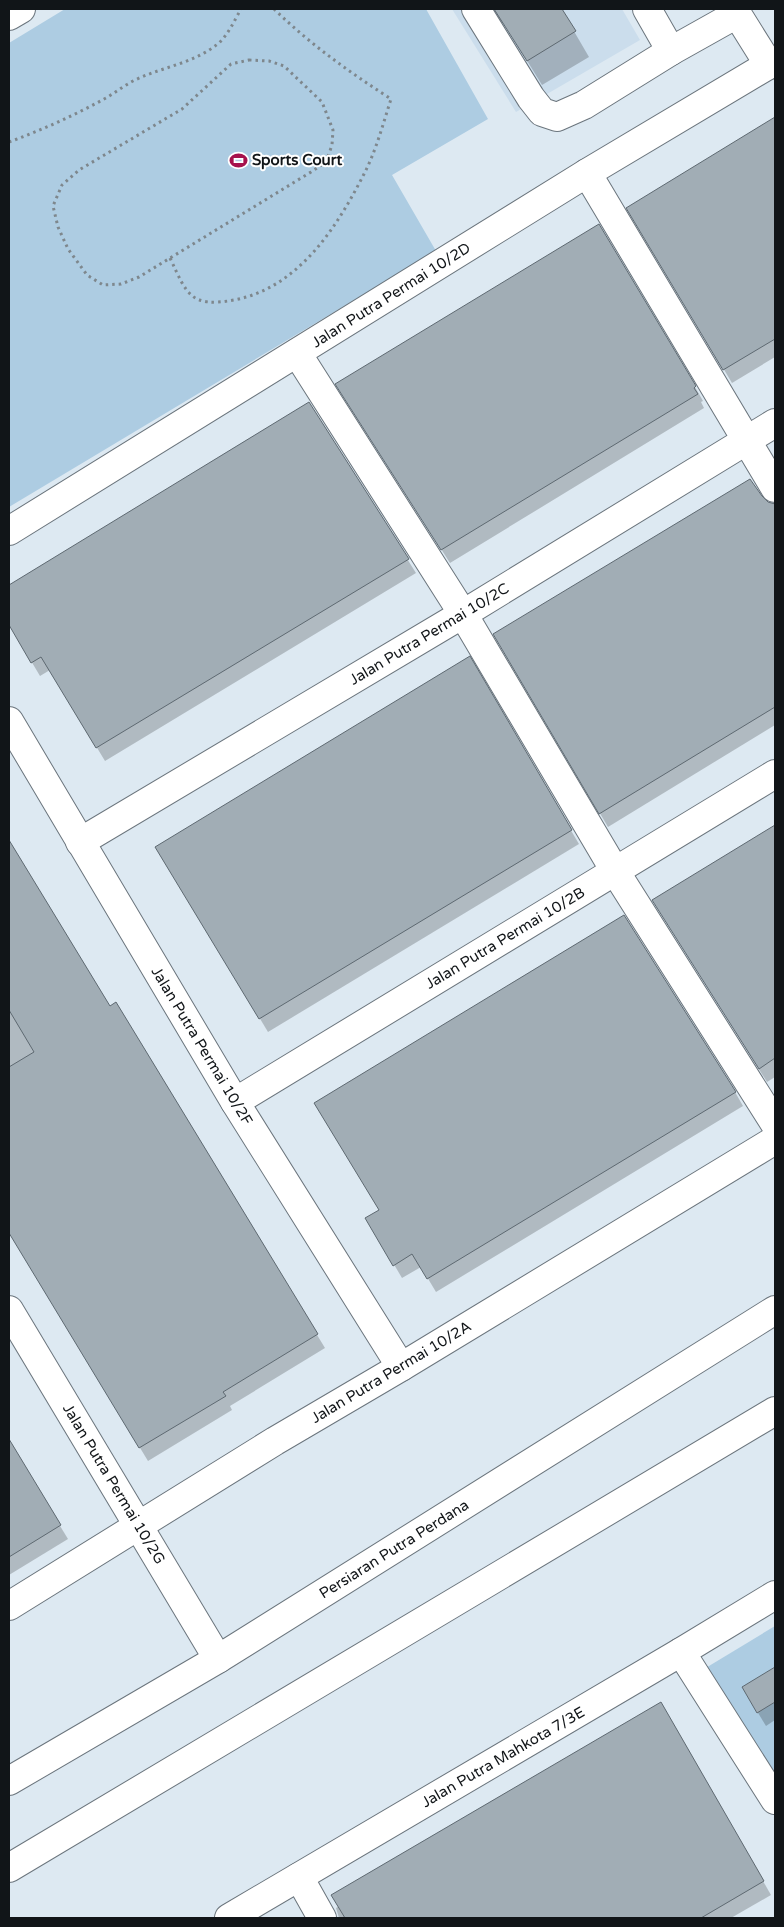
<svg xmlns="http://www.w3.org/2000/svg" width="784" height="1927" font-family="'Varela Round',sans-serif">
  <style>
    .built { fill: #cbddec }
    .green { fill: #adcce2 }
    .shadow { fill: #0003 }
    .building { fill: #a1adb5; stroke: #5e6971 }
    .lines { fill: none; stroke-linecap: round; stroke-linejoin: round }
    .minor-casing { stroke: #6b757d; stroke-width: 30 }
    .major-casing { stroke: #6b757d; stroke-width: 30 }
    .path { stroke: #7e878d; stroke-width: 3; stroke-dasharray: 2.5 4; stroke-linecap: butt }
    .minor { stroke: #fff; stroke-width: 28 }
    .major { stroke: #fff; stroke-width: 28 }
    .labels { text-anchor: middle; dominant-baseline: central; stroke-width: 4; stroke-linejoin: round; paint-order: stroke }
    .poi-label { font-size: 15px; font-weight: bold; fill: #111518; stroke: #fff; text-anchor: start }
    .street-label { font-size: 15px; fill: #111518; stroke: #fff }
  </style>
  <rect width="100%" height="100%" fill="#dde9f2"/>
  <!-- built -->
  <polygon class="built" points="452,9 622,9 640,40 516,112"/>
  <!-- green -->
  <g class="green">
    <polygon points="65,9 426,9 488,119 392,175 436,251 9,507 9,43"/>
    <polygon points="775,1626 775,1780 704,1669"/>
  </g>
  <!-- shadow -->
  <g class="shadow">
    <polygon points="468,9 561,9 589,57 542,85 505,25 498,20"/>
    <polygon points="775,119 775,357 732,383 628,208"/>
    <polygon points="599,226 695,387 703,401 701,402 704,408 450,563 345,398"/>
    <polygon points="309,403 416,573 105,761 50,670 40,676 9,624 9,586"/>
    <polygon points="766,502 775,505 775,725 608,827 495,635"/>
    <polygon points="469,658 579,844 268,1032 165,861"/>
    <polygon points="775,826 775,1077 767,1082 653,900"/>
    <polygon points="9,843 109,1008 116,1004 325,1348 230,1406 232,1410 148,1461 9,1231"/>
    <polygon points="735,1092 743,1106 436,1292 421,1267 402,1278 367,1219"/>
    <polygon points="9,1442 68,1539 9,1575"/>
    <polygon points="775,1669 775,1720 766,1726 743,1688"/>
    <polygon points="661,1703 771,1895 731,1918 339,1918 336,1908"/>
  </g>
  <!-- building -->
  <g class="building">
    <polygon points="494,9 562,9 576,31 527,61"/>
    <polygon points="775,117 775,339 723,370 626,208"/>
    <polygon points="599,224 696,386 694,388 698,394 441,550 335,384"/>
    <polygon points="309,402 409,559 96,748 41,657 31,663 9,625 9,585"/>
    <polygon points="750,479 762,496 768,502 775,504 775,707 599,814 493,634"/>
    <polygon points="470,656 572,830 259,1019 155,847"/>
    <polygon points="775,825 775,1058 759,1069 652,900"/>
    <polygon points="9,840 110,1006 116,1002 318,1334 223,1392 226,1396 139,1448 9,1233 9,1067 34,1052 9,1010"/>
    <polygon points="624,915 736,1092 427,1279 412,1254 393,1266 365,1218 379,1210 314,1103"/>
    <polygon points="9,1439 61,1525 9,1557"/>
    <polygon points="775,1667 775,1702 757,1713 742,1687"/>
    <polygon points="661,1702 764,1881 701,1918 345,1918 331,1895"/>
  </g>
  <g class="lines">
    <defs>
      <g id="minor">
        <polyline points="476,9 531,98 542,112 557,117 584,105 671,51 737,14"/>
        <polyline points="647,9 671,51"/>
        <polyline points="734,9 769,65"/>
        <polyline points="9,16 21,9"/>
        <polyline points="587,173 775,488"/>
        <polyline points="297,353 463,614 615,871 775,1124"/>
        <polyline points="9,531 587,173 775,61"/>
        <polyline points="9,721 235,1102 401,1367"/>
        <polyline points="80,842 463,614 775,423"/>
        <polyline points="235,1102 775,774"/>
        <polyline points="9,1310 218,1659"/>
        <polyline points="9,1606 275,1441 401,1367 775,1140"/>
        <polyline points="681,1652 775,1800"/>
        <polyline points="299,1877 322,1918"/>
        <polyline points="229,1918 681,1652 775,1595"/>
      </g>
      <g id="major">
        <polyline points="9,1781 218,1659 775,1310"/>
        <polyline points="9,1868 775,1411"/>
      </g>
    </defs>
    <!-- minor casing -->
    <use href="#minor" class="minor-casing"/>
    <!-- major casing -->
    <use href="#major" class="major-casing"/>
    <!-- path -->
    <g class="path">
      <polygon points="249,60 269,61 284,66 322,102 333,130 332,145 326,162 311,172 139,277 121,284 103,285 87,275 68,249 58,227 53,206 62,185 79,170 182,109 231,64"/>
      <path d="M9 142C42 130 75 115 106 98 116 92 125 85 135 80 162 67 191 64 215 46 227 38 234 21 241 9"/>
      <path d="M170 258C187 294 190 308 234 300 298 288 336 229 364 174 376 151 383 124 391 99 348 71 311 45 274 9"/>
    </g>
    <!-- minor -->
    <use href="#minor" class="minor"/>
    <!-- major -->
    <use href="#major" class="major"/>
  </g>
  <!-- icons -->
  <defs>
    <symbol id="stadium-bare" viewBox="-9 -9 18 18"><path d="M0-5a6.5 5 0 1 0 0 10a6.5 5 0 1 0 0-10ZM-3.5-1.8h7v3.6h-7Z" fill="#a6114c" stroke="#fff" stroke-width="2.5" paint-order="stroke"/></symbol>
  </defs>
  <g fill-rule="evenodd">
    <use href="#stadium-bare" x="226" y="148" width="25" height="25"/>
  </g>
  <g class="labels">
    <!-- poi labels -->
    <g class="poi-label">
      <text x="252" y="160">Sports Court</text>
    </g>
    <!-- street labels -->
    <g class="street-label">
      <text transform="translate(391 295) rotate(-32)">Jalan Putra Permai 10/2D</text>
      <text transform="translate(429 634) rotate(-31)">Jalan Putra Permai 10/2C</text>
      <text transform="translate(505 938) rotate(-31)">Jalan Putra Permai 10/2B</text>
      <text transform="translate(202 1046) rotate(59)">Jalan Putra Permai 10/2F</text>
      <text transform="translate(391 1372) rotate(-31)">Jalan Putra Permai 10/2A</text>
      <text transform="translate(114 1484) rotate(59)">Jalan Putra Permai 10/2G</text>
      <text transform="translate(394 1549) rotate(-32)">Persiaran Putra Perdana</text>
      <text transform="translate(503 1757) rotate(-30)">Jalan Putra Mahkota 7/3E</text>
    </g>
  </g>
  <!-- border -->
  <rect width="784" height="1927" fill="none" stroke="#111518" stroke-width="20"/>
</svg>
